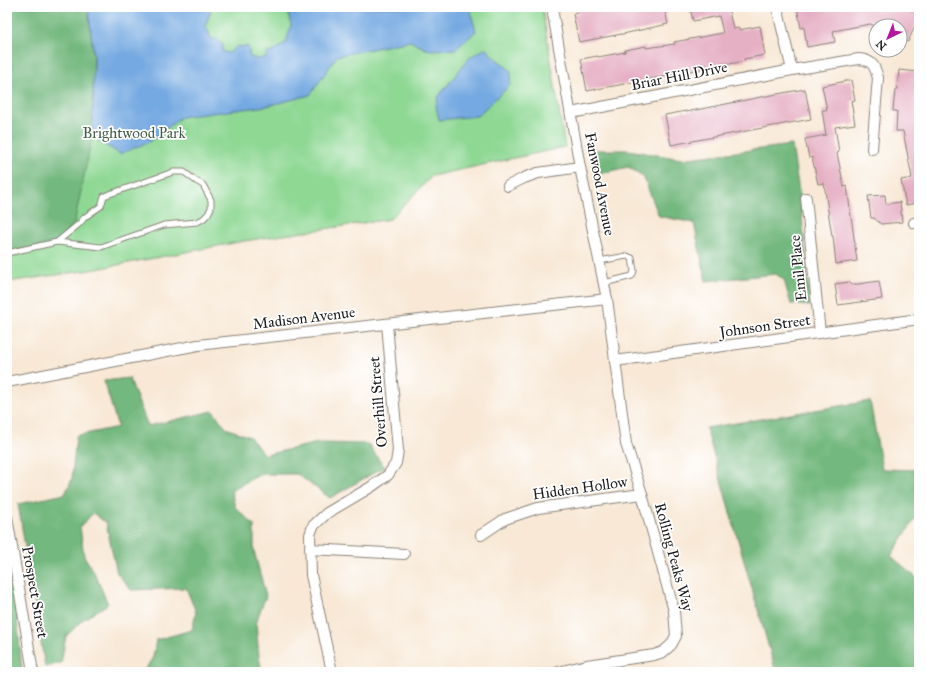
<svg xmlns="http://www.w3.org/2000/svg" width="926" height="679" font-family="'IM FELL Great Primer',serif">
  <style>
    .green { fill: #8fd894; stroke: #567a58 }
    .forest { fill: #73b87e; stroke: #486a4d }
    .water { fill: #74a9e1; stroke: #48627e }
    .building { fill: #e6b0c4 }
    .lines { fill: none; stroke-linecap: round; stroke-linejoin: round }
    .service-casing { stroke: #8a8278; stroke-width: 7 }
    .minor-casing { stroke: #8a8278; stroke-width: 12 }
    .service { stroke: #fff; stroke-width: 5 }
    .minor { stroke: #fff; stroke-width: 10 }
    .labels { text-anchor: middle; dominant-baseline: central; stroke-width: 3.5; stroke-linejoin: round; paint-order: stroke }
    .street-label { font-size: 15px; fill: #1c1c1c; stroke: #fff }
    .park-label { font-size: 15px; fill: #445e46; stroke: #fff }
  </style>
  <rect width="100%" height="100%" fill="#fff"/>
  <filter id="ink" filterUnits="userSpaceOnUse"><feTurbulence type="fractalNoise" baseFrequency=".025" numOctaves="2"/><feDisplacementMap in="SourceGraphic" scale="8" xChannelSelector="R" yChannelSelector="G"/><feConvolveMatrix kernelMatrix="1 2 1 2 8 2 1 2 1" color-interpolation-filters="sRGB"/></filter>
  <filter id="wash" filterUnits="userSpaceOnUse"><feTurbulence type="fractalNoise" baseFrequency=".012" numOctaves="4" result="noise"/><feDisplacementMap in="SourceGraphic" scale="16" xChannelSelector="R" yChannelSelector="G"/><feGaussianBlur stdDeviation="0.9" result="paint"/><feColorMatrix in="noise" values="0 0 0 0 0 0 0 0 0 0 0 0 0 0 0 0 0 1.4 0 .05"/><feComposite in="paint" operator="in"/></filter>
  <g filter="url(#wash)">
    <rect width="100%" height="100%" fill="#f8e8d5"/>
    <!-- green -->
    <polygon class="green" points="7,7 542,7 565,147 432,176 390,219 244,241 91,270 7,282"/>
    <!-- forest -->
    <g class="forest">
      <polygon points="7,7 88,7 94,58 92,137 74,224 57,242 7,253"/>
      <polygon points="792,145 801,205 810,306 791,304 784,280 776,274 706,281 694,223 659,216 643,176 628,167 595,175 590,150 628,150 681,159"/>
      <polygon points="129,378 148,426 213,411 226,428 250,437 264,455 318,443 368,444 384,467 330,498 297,474 261,474 231,490 235,507 254,525 254,551 266,596 256,622 259,657 262,672 144,672 153,657 156,640 192,630 196,612 186,588 131,590 117,573 106,523 93,513 80,527 84,556 94,572 108,604 84,619 66,636 61,663 45,667 18,504 65,494 72,479 76,436 118,427 104,381"/>
      <polygon points="870,401 882,469 917,470 919,477 919,512 891,556 919,580 919,672 774,672 775,669 706,428"/>
      <polygon points="7,564 16,604 22,672 7,672"/>
    </g>
    <!-- water -->
    <g class="water">
      <path d="M88 7H212L205 27 208 29 211 39H217L223 45 222 51 229 53C234 49 237 44 243 47L248 46 250 57 259 59 266 57 268 52 271 53 286 43 291 25 288 11H278L269 7H471L472 17 476 31 456 49 431 50 426 49 410 41 337 56 310 95 267 106 181 117 151 141 120 154 92 137 94 58Z"/>
      <polygon points="486,48 491,54 511,71 510,85 477,116 439,120 436,106 438,97 470,57"/>
    </g>
    <g id="blocks">
      <!-- building -->
      <g class="building">
        <polygon points="603,7 664,7 668,24 623,34 622,34 579,42 573,14 578,13 577,10 589,8 589,10"/>
        <polygon points="690,7 728,7 733,29 738,28 739,30 760,26 765,55 744,59 745,61 729,64 728,63 700,67 701,69 675,74 676,75 656,78 587,91 581,59 598,56 598,57 625,52 625,50 646,46 646,48 675,44 674,42 723,33 719,16 693,21"/>
        <polygon points="797,7 904,7 919,14 919,16 908,42 900,38 900,26 875,26 870,24 833,31 835,42 807,47 804,27 801,28"/>
        <polygon points="899,70 919,72 919,200 917,200 917,203 906,205 901,180 912,178 903,131 896,131 897,111 893,111 895,90 897,90"/>
        <polygon points="851,80 855,100 851,101 855,124 835,127 839,152 837,153 844,187 847,186 857,261 836,264 833,236 832,236 829,217 824,183 818,184 812,157 809,158 805,139 826,135 822,110 827,110 822,86"/>
        <polygon points="805,89 811,119 671,145 665,115 686,111 686,112 761,97"/>
        <polygon points="885,195 886,204 900,202 902,222 881,224 874,218 871,218 868,196"/>
        <polygon points="879,281 882,299 838,305 835,284 850,282 851,285"/>
      </g>
    </g>
  </g>
  <g filter="url(#ink)">
    <use href="#blocks" fill-opacity="0" stroke="#8a8278" stroke-width="1"/>
    <g class="lines">
      <defs>
        <g id="service">
          <polyline points="7,253 57,242 101,247 164,225 197,222 203,219 208,214 211,208 211,200 203,185 196,181 184,172 173,172 104,196 101,206 85,217 79,224 57,242"/>
          <polyline points="599,261 627,256 632,258 634,271 632,276 604,283"/>
        </g>
        <g id="minor">
          <polyline points="554,7 553,14 580,167 607,299 626,444 642,494 674,611 676,636 671,645 663,652 654,655 587,665 558,672"/>
          <polyline points="777,7 792,70"/>
          <path d="M571 113 792 70 859 59C872 60 875 66 878 78L872 149"/>
          <polyline points="508,186 524,178 538,173 580,167"/>
          <polyline points="806,198 820,333"/>
          <polyline points="914,223 919,222"/>
          <polyline points="615,361 919,319"/>
          <polyline points="7,382 198,345 607,299"/>
          <polyline points="7,517 33,672"/>
          <polyline points="481,535 505,519 538,508 642,494"/>
          <polyline points="310,549 404,554"/>
          <polyline points="332,672 311,575 310,535 313,526 327,513 371,487 388,475 396,463 398,450 387,324"/>
        </g>
      </defs>
      <!-- service casing -->
      <use href="#service" class="service-casing"/>
      <!-- minor casing -->
      <use href="#minor" class="minor-casing"/>
      <!-- service -->
      <use href="#service" class="service"/>
      <!-- minor -->
      <use href="#minor" class="minor"/>
    </g>
  </g>
  <g class="labels">
    <!-- street labels -->
    <g class="street-label">
      <text transform="translate(679 76) rotate(-11)">Briar Hill Drive</text>
      <text transform="translate(600 184) rotate(79)">Fanwood Avenue</text>
      <text transform="translate(798 268) rotate(-96)">Emil Place</text>
      <text transform="translate(304 318) rotate(-7)">Madison Avenue</text>
      <text transform="translate(765 326) rotate(-8)">Johnson Street</text>
      <text transform="translate(378 402) rotate(-95)">Overhill Street</text>
      <text transform="translate(580 488) rotate(-8)">Hidden Hollow</text>
      <text transform="translate(674 557) rotate(75)">Rolling Peaks Way</text>
      <text transform="translate(35 592) rotate(80)">Prospect Street</text>
    </g>
    <!-- park labels -->
    <g class="park-label">
      <text x="134" y="133">Brightwood Park</text>
    </g>
  </g>
  <!-- margin -->
  <rect width="926" height="679" fill="none" stroke="#fff" stroke-width="24"/>
  <!-- north arrow -->
  <g transform="translate(888 38) rotate(223)"><circle r="19" fill="#ffffff" stroke="#a4a4a4"/>
  <path d="M0-3L7 15L0 10L-7 15Z" fill="#b5179e"/>
  <text y="-6" font-size="11" font-weight="bold" text-anchor="middle" fill="#1c1c1c">N</text>
  </g>
</svg>
